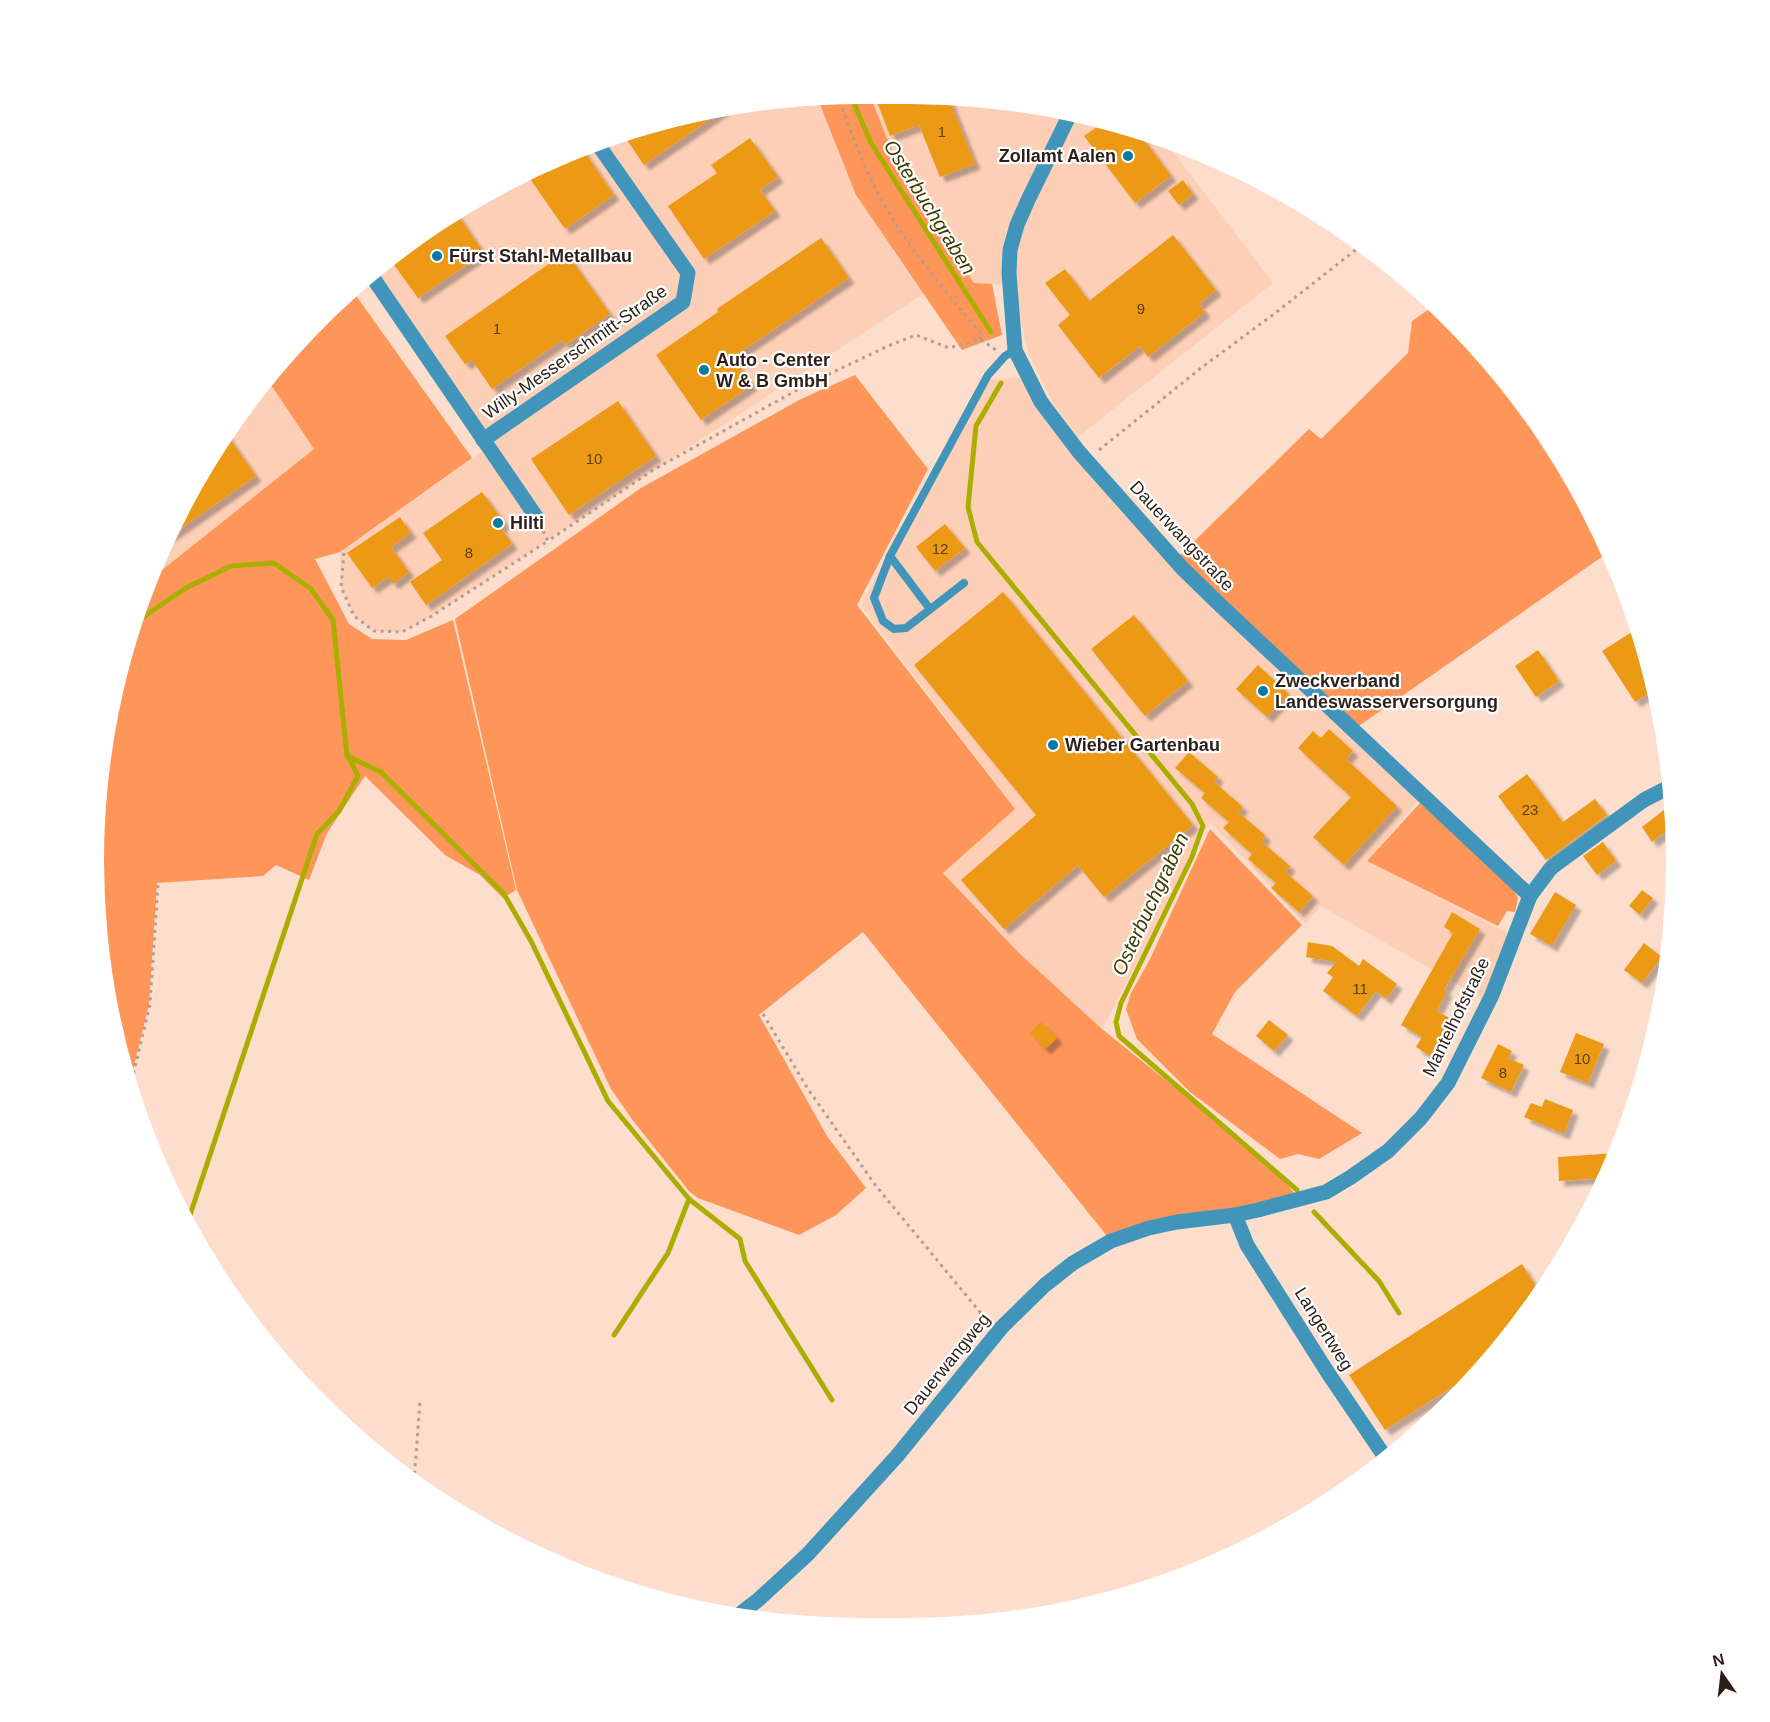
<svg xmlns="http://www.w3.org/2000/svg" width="1770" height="1722" font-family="Helvetica,sans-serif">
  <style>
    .built { fill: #fdcfb6 }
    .green { fill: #fd9658 }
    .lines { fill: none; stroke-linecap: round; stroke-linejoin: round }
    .stream { stroke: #abad01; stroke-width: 5 }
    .building { fill: #ec9a16; filter: url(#shadow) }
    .path { stroke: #b59c8e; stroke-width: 3; stroke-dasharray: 3 4.5; stroke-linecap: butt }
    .service { stroke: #4195bb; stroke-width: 8 }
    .minor { stroke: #4195bb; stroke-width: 15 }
    .poi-dot { fill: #057ba3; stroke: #fff; stroke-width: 2 }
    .labels { text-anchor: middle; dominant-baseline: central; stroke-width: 4.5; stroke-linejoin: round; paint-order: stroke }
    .number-label { font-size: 15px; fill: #5d3e17 }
    .poi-label { font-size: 18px; font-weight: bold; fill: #2d1f17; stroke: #fff; text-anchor: start }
    .street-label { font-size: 18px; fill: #2d1f17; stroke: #fff }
    .water-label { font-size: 20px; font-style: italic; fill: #3b3c00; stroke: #fff }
  </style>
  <defs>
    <filter id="shadow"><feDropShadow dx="5.5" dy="5.5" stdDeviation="1.5" flood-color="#0004"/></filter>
  </defs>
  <rect width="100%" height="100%" fill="#fddecd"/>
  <!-- built -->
  <g class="built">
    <polygon points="869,93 1010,100 1162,137 1273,283 1078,437 1051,399 1028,352 1013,285 974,283 904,181"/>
    <polygon points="817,97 861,202 923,294 430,617 402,632 374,631 354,616 341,587 340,552 493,444 377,270 434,223 567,152 711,108"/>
    <polygon points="1021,378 1080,464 1125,516 1198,591 1418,801 1367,861 1512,935 1485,1000 1321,906 1305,924 1210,822 1192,852 1144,949 1102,1029 1018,952 943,872 1015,809 861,605 981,379"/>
    <polygon points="267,379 315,448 147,582 151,567 222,435"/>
  </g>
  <!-- green -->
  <g class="green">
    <polygon points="861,93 869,93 904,181 974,283 992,284 1002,335 962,350 856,195 817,97"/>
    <polygon points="352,290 472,458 340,552 315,559 349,624 372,639 406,640 453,620 516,890 503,898 480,875 445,855 365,776 327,833 309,880 276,865 263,876 157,883 149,1004 129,1086 119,1059 95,911 100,760 147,582 314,449 267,379 318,318"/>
    <polygon points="1435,305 1518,394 1598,522 1609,552 1353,730 1175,560 1309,429 1321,439 1408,353 1412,321"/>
    <polygon points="855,375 928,469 857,605 1015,809 943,873 1018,952 1102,1029 1270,1164 1300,1200 1111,1241 863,932 759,1015 827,1136 866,1188 836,1215 799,1235 698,1198 689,1191 634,1122 611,1089 517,890 455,619 641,488 801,399"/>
    <polygon points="1420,803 1511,884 1518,898 1515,912 1507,911 1498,926 1367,861"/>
    <polygon points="1210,829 1302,925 1235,992 1212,1034 1362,1133 1319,1159 1298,1154 1280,1159 1190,1092 1137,1039 1126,1009 1131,993 1150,959"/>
  </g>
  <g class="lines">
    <!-- stream -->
    <g class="stream">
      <polyline points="850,94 871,143 991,332"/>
      <polyline points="1001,383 976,426 968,507 977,542 1192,804 1203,826 1192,857 1121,1003 1116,1022 1119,1036 1297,1190"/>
      <polyline points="137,621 186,588 231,566 274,563 311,589 333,620 347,756 381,772 504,894 531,941 608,1101 689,1199 740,1239 745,1261 832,1400"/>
      <polyline points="1314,1212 1379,1281 1399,1313"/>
      <polyline points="187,1224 317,834 339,811 358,776 348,756"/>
      <polyline points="614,1335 668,1253 689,1199"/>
    </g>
  </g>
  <!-- building -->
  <g class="building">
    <polygon points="874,94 892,94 894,101 908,95 948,97 975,164 940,177 919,125 890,136"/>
    <polygon points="729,106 644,165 623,134 711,108"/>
    <polygon points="1104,122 1136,129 1171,176 1135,203 1084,136"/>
    <polygon points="750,138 778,177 760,190 775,211 704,259 668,206 717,173 711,165"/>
    <polygon points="581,147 614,195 565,229 526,173 567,152"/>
    <polygon points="1183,180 1193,194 1179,205 1168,191"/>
    <polygon points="455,211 484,253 418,298 390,259 434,223"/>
    <polygon points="1173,235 1216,290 1199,304 1205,312 1148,357 1140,346 1099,378 1058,325 1070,315 1045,283 1065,269 1089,301"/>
    <polygon points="821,238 849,278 733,357 752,385 701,420 656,355 718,312 717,309"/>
    <polygon points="566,252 610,314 565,345 562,340 492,389 472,360 465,364 445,336"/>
    <polygon points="618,401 656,456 569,515 531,459"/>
    <polygon points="225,432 256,476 167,538 222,435"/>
    <polygon points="482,492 505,524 500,527 512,544 426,605 410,582 442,560 423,533"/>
    <polygon points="400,517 411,533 391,547 409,572 393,584 388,577 372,588 347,553"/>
    <polygon points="945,524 965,548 935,571 916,547"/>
    <polygon points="1003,592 1193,825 1104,897 1078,865 1004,929 961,880 1036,815 914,665"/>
    <polygon points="1134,615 1188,681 1145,716 1091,649"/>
    <polygon points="1638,628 1649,657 1644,660 1652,672 1655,689 1635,702 1602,651"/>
    <polygon points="1538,650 1559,681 1536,697 1515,666"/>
    <polygon points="1258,665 1289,694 1267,717 1236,689"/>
    <polygon points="1329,729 1353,751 1346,759 1397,806 1344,865 1313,837 1351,797 1298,748 1313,731 1321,738"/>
    <polygon points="1189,752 1218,777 1214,782 1243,807 1238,812 1265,835 1262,842 1290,866 1285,872 1313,896 1299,912 1271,888 1276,883 1248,859 1252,854 1223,828 1229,822 1201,798 1205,793 1175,768"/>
    <polygon points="1527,774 1563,822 1595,799 1607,815 1546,860 1498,796"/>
    <polygon points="1664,810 1675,825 1652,842 1642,827"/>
    <polygon points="1603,842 1616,861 1597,875 1583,856"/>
    <polygon points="1642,890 1653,898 1640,915 1629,906"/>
    <polygon points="1555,892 1576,905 1552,946 1530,934"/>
    <polygon points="1452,912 1480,929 1444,990 1447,991 1437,1011 1451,1019 1430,1056 1416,1047 1422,1037 1401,1025 1453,933 1444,927"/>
    <polygon points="1308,942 1332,946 1359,966 1363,959 1397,984 1386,999 1376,991 1357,1016 1323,991 1333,977 1327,973 1336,962 1306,957"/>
    <polygon points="1644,943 1662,957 1642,983 1624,970"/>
    <polygon points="1269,1020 1288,1035 1274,1051 1256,1036"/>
    <polygon points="1041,1022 1057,1038 1045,1049 1030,1033"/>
    <polygon points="1576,1033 1604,1044 1588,1083 1560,1072"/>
    <polygon points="1498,1044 1512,1051 1508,1058 1524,1065 1511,1092 1481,1078"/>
    <polygon points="1545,1099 1573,1110 1564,1134 1524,1117 1531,1103 1542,1107"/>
    <polygon points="1616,1153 1605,1178 1559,1181 1558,1157"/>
    <polygon points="1522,1264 1540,1293 1490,1363 1385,1430 1349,1375"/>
  </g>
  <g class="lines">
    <!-- path -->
    <g class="path">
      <path d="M837 95C853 137 868 180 892 218 918 259 950 297 982 335L980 339"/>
      <polyline points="1099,450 1201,368 1274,314 1362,245"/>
      <polyline points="543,531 548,541 653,470 700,444 806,385 888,346 916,335 949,348 980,339 996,350"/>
      <polyline points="344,553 341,587 354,616 374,631 402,632 430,617 548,541"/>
      <polyline points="763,1014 808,1089 876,1186 984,1317 990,1320"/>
      <polyline points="130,1088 150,1004 158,884"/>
      <polyline points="414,1481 420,1402"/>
    </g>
    <!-- service -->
    <g class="service">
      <polyline points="890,556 930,609"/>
      <polyline points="964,583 906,628 894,629 883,621 874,598 890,556 988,375 1005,356 1015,350"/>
    </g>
    <!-- minor -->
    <g class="minor">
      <polyline points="1070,114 1028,200 1017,225 1010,250 1009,273 1015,350 1041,402 1079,452 1182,568 1218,603 1530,896"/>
      <polyline points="371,275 537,518"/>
      <polyline points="483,440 683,302 688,273 597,143"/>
      <polyline points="1235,1215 1247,1245 1328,1373 1387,1460"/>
      <polyline points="736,1617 758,1600 808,1554 897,1456 1002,1327 1045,1285 1073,1263 1111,1241 1149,1228 1177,1222 1235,1215 1258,1210 1326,1192 1351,1177 1388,1151 1421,1118 1448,1083 1492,995 1530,896 1551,868 1644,800 1671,786"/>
    </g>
  </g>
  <!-- markers -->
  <g class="poi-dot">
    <circle cx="1128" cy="156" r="6"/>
    <circle cx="437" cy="256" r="6"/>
    <circle cx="704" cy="370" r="6"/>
    <circle cx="498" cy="523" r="6"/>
    <circle cx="1263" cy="691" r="6"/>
    <circle cx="1053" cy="745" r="6"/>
  </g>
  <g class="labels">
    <!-- number labels -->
    <g class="number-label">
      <text x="942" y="131">1</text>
      <text x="1141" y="308">9</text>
      <text x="497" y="328">1</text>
      <text x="594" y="458">10</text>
      <text x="940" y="548">12</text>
      <text x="469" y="552">8</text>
      <text x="1530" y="809">23</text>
      <text x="1360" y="988">11</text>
      <text x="1582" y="1058">10</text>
      <text x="1503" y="1072">8</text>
    </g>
    <!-- poi labels -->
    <g class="poi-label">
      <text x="1116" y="156" text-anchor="end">Zollamt Aalen</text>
      <text x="449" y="256">Fürst Stahl-Metallbau</text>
      <text x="716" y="360">Auto - Center<tspan x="716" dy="21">W &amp; B GmbH</tspan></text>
      <text x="510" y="523">Hilti</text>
      <text x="1275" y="681">Zweckverband<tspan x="1275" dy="21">Landeswasserversorgung</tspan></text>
      <text x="1065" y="745">Wieber Gartenbau</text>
    </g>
    <!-- street labels -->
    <g class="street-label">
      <text transform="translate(575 352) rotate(-35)">Willy-Messerschmitt-Straße</text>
      <text transform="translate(1182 536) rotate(47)">Dauerwangstraße</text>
      <text transform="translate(1456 1017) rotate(-64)">Mantelhofstraße</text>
      <text transform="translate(1324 1329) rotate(58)">Langertweg</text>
      <text transform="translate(947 1364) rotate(-51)">Dauerwangweg</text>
    </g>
    <!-- water labels -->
    <g class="water-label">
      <text transform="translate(930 207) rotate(58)">Osterbuchgraben</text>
      <text transform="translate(1150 904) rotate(-65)">Osterbuchgraben</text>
    </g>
  </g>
  <!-- crop -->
  <path d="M0 0H1770V1722H0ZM861 104H909A757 757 0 0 1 1666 861V861A757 757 0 0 1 909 1618H861A757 757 0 0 1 104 861V861A757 757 0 0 1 861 104Z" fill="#fff" fill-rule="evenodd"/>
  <!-- north arrow -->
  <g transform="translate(1722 1674) rotate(346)" stroke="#ffffff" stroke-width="4.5" paint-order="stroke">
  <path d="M0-4.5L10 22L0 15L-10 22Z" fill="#2d1f17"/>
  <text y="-9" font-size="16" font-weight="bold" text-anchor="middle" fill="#2d1f17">N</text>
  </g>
</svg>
